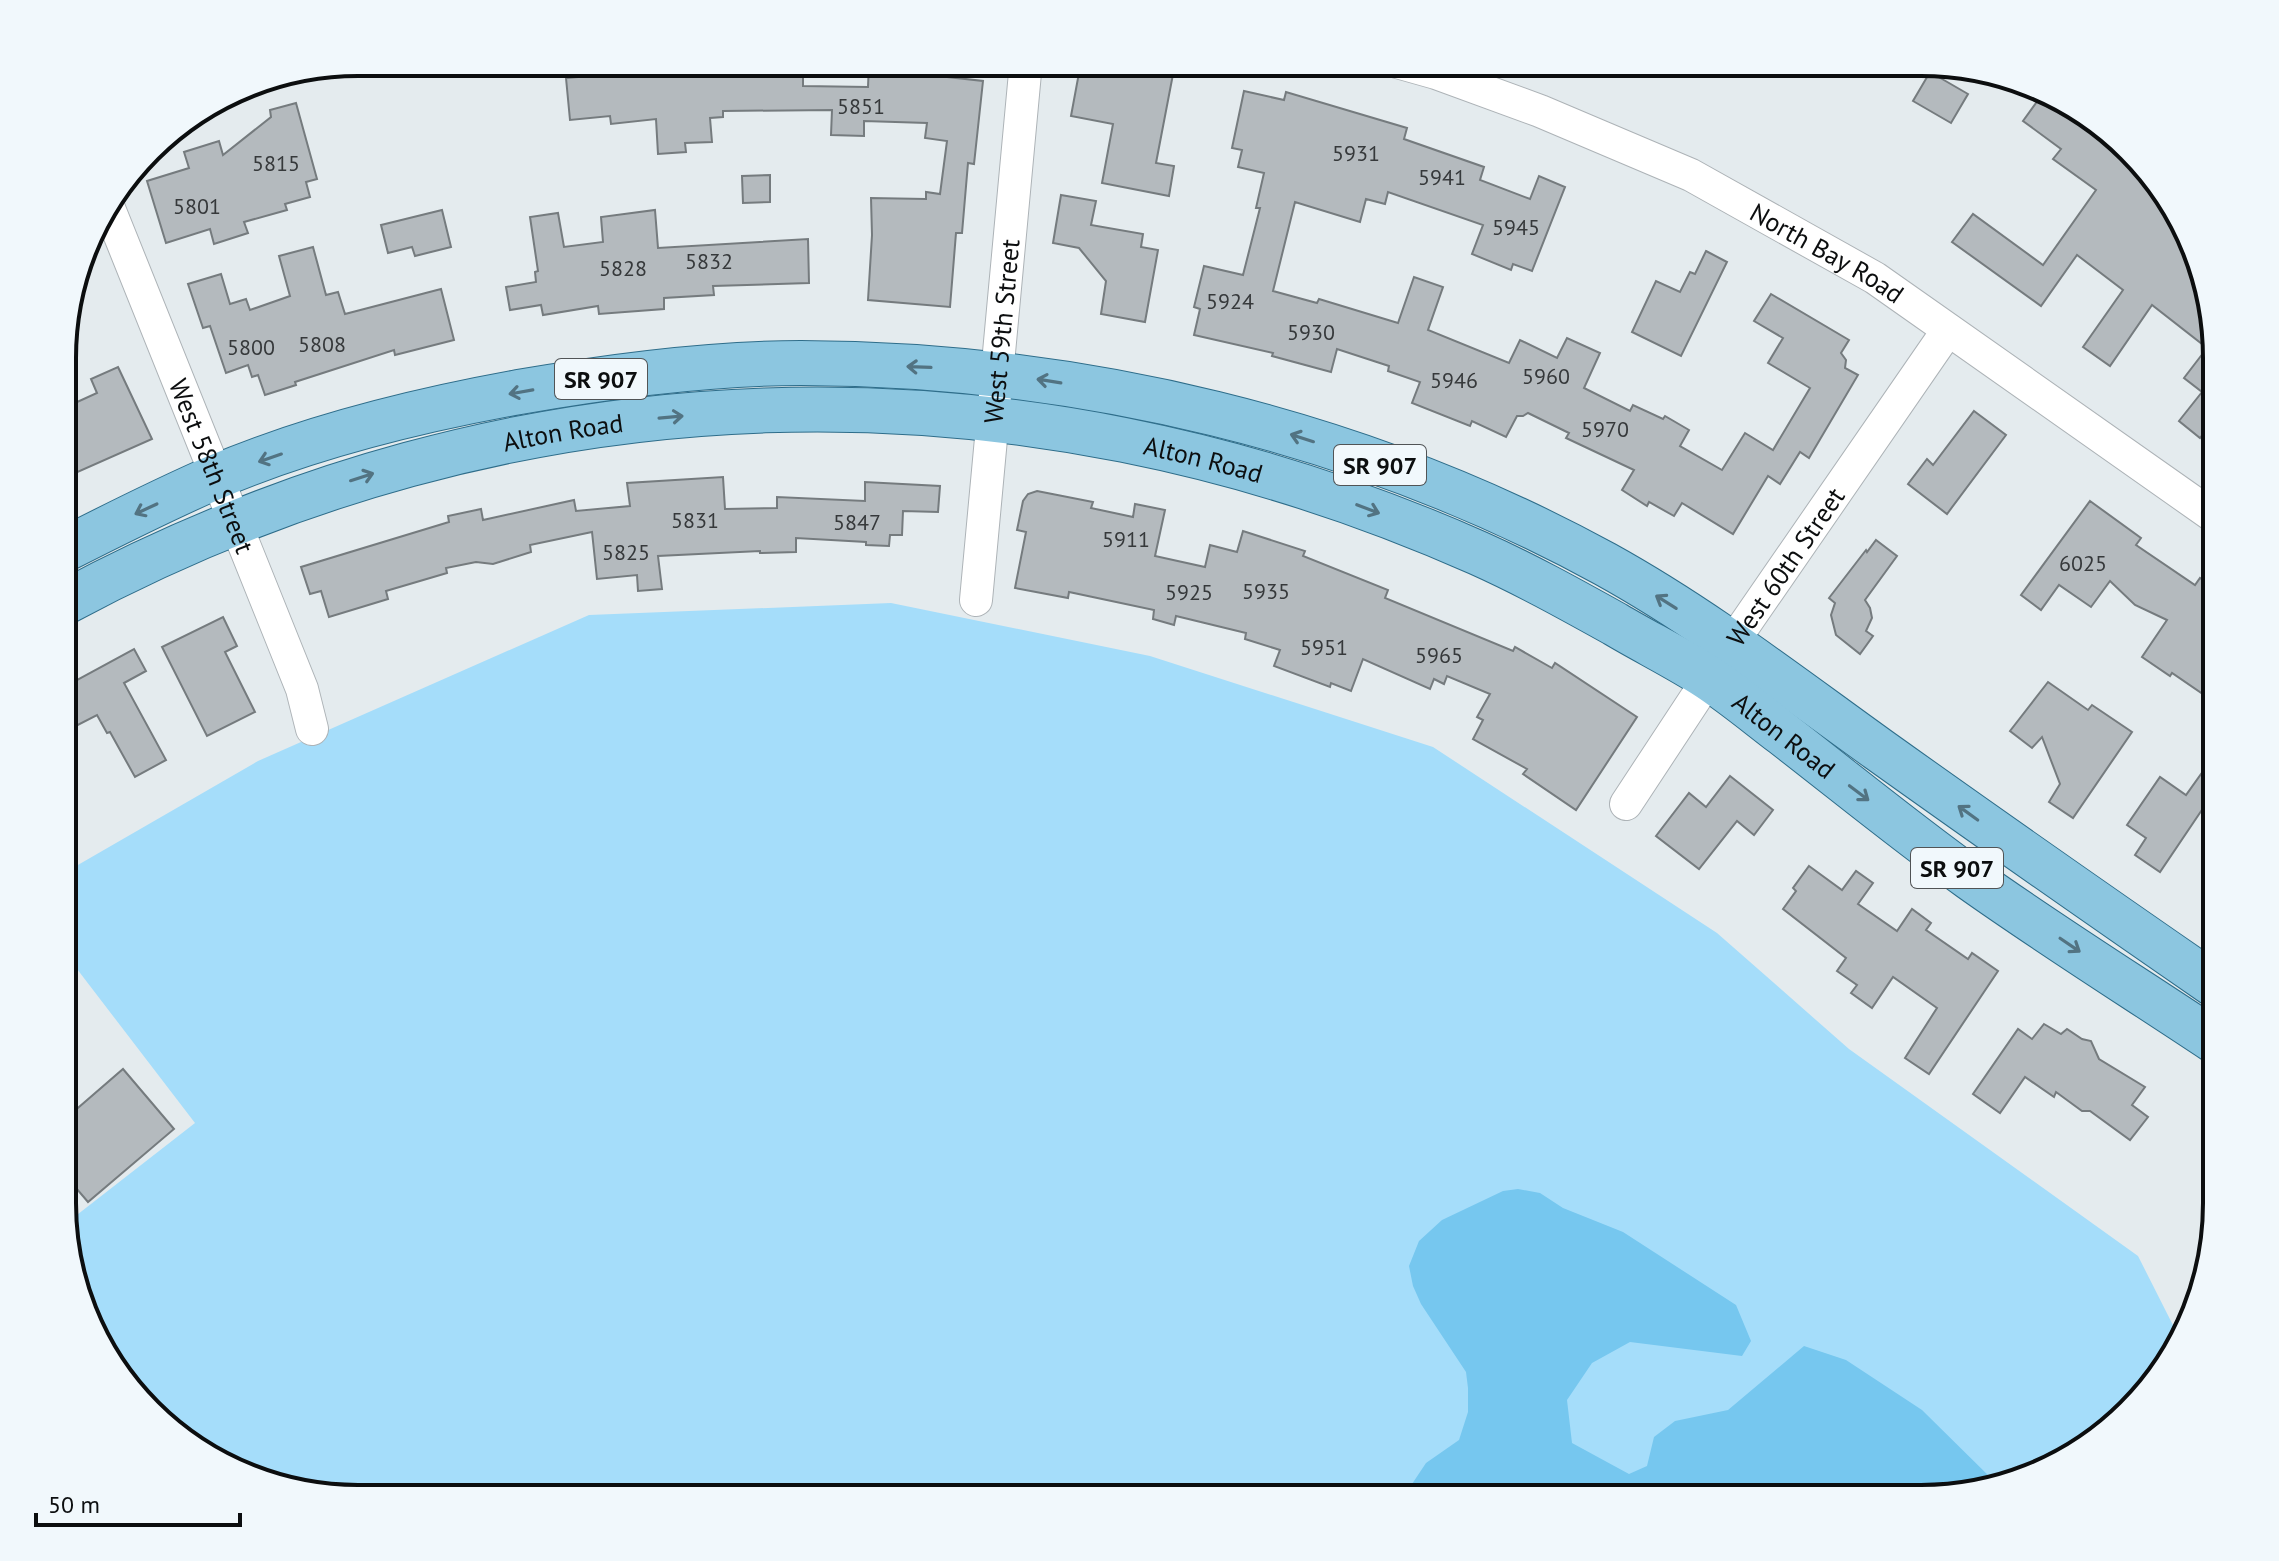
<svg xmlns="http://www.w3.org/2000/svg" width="2279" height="1561" font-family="'PT Sans',sans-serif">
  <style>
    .green { fill: #a5ddfa }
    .water { fill: #76c7ef }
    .building { fill: #b4babe; stroke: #757b7e; stroke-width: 2 }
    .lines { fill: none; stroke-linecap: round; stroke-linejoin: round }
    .street-casing { stroke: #adb3b7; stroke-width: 34 }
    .primary-casing { stroke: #2e6d8a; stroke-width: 46 }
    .street { stroke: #fff; stroke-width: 32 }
    .primary { stroke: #8cc6e0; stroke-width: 44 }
    .oneway { stroke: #527382 }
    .labels { text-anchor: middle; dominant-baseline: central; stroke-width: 6; stroke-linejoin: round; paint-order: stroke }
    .number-label { font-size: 22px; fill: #36393b }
    .shield { fill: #f1f8fc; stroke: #515456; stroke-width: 2 }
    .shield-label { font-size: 24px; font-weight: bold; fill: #0c0e0f }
    .street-label { font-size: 26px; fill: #0c0e0f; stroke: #f1f8fc }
    .rim { fill: none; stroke: #0c0e0f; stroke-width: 4 }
  </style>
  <rect width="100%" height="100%" fill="#e4ebee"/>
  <!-- green -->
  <polygon class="green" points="891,603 1150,656 1433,747 1717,933 1849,1049 2138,1256 2180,1339 2156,1383 2052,1468 1922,1499 339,1498 262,1483 178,1438 102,1351 64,1241 64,1225 195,1123 64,952 64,873 258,761 589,615"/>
  <!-- water -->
  <polygon class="water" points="1518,1189 1540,1193 1563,1208 1623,1232 1736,1305 1751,1341 1742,1356 1630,1342 1592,1363 1567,1400 1572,1443 1629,1474 1647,1466 1654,1437 1675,1421 1728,1410 1804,1346 1846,1360 1922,1410 1995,1482 1922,1499 1412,1499 1410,1487 1426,1463 1459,1440 1468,1412 1468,1388 1466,1372 1421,1304 1413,1286 1409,1266 1419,1241 1442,1220 1503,1191"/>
  <!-- building -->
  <g class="building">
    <polygon points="575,62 624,62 625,74 702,69 702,62 803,62 803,86 868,87 869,62 950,62 948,77 983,81 974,164 968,163 962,233 956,233 950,307 868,300 872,235 871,198 926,199 926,192 940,194 947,141 925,138 927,123 864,121 864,136 831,135 832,110 723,111 723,117 710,118 712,142 685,143 686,152 658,154 656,119 611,124 610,116 570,120 566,78 577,77"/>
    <polygon points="1081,62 1139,62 1174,69 1156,163 1174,166 1169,196 1102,183 1113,124 1071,116"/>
    <polygon points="1930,72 1968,94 1951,123 1913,101"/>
    <polygon points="1244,91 1284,100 1286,92 1407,128 1404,139 1484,167 1480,180 1530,199 1539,176 1565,187 1532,271 1513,264 1511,270 1472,254 1483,225 1388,192 1385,204 1366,199 1360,222 1295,202 1273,291 1317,303 1319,299 1398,323 1414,277 1443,287 1428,330 1509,363 1520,340 1557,358 1567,338 1600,353 1584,388 1630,411 1633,405 1663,419 1665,416 1689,430 1680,446 1722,470 1745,433 1773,450 1810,388 1768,363 1783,338 1754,321 1771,294 1849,340 1841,353 1846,360 1845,368 1858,375 1809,458 1800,452 1780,484 1768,476 1733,534 1682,503 1674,516 1649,502 1647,506 1622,490 1634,470 1566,438 1569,433 1528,413 1523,416 1517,416 1506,437 1472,421 1470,426 1412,403 1420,382 1388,371 1389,366 1337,349 1331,372 1272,356 1273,353 1194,335 1200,309 1194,307 1204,266 1243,275 1260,208 1256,208 1264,173 1238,167 1242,150 1232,148"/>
    <polygon points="2044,92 2101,123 2178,210 2216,339 2216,417 2200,438 2179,421 2202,392 2184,378 2207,348 2152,305 2110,366 2083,347 2123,290 2077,255 2041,306 1952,242 1973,214 2043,265 2096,190 2053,159 2061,149 2023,121"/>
    <polygon points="296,103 317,179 306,182 310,197 285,204 287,210 244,222 248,233 214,244 210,229 166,243 147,181 189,168 184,152 219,141 223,155 271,117 270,110"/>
    <polygon points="770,175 770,202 743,203 742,176"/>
    <polygon points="1061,195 1096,201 1091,225 1143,234 1141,247 1158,250 1145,322 1101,314 1106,281 1079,248 1053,243"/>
    <polygon points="442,210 451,247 415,256 412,247 388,253 381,225"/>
    <polygon points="655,210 658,248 808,239 809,283 713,286 714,295 664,298 664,309 599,314 598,306 543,315 541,305 510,310 506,287 536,282 535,272 538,271 530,217 558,213 564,247 603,242 601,217"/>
    <polygon points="313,247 326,295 338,292 345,314 441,289 454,340 395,355 394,350 295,382 296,385 265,395 258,375 252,377 248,365 226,373 210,326 203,328 188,284 221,274 230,304 246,299 250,310 290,296 279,256"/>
    <polygon points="1706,251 1727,262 1681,356 1632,332 1656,281 1680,292 1690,272 1695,274"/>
    <polygon points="118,367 152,439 64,478 64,408 97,393 91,379"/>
    <polygon points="1974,411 2006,435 1947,514 1908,484 1927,459 1933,465"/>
    <polygon points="723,477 725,509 777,508 777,497 865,501 865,482 940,486 938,512 903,511 902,535 890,535 889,546 866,545 866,542 796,538 796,552 760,553 760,551 658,556 662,589 638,591 637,575 597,579 592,532 530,545 531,552 493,564 476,562 446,568 447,573 386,591 388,599 329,617 321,591 310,594 301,567 449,522 448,516 481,509 483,520 574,500 576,511 630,506 627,483"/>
    <polygon points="1037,491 1093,502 1091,508 1133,517 1135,504 1165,510 1155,556 1205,567 1210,545 1237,552 1243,531 1305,551 1303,556 1388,590 1385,598 1513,651 1515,647 1552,668 1555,663 1637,717 1576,810 1523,774 1527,769 1473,739 1483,720 1477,717 1490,694 1447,676 1444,684 1434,679 1430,689 1363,659 1351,691 1331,683 1330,687 1274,666 1280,650 1245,639 1246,633 1176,616 1174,625 1153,619 1154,610 1069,592 1068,598 1015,588 1026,532 1017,530 1023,501 1028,494"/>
    <polygon points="2090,501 2141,538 2136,545 2195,585 2200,578 2216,589 2216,703 2172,673 2170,676 2142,657 2167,620 2135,605 2110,581 2091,607 2059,585 2041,610 2021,595"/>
    <polygon points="1876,540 1897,556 1865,600 1870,608 1872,618 1866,631 1873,636 1860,654 1836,635 1831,615 1835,603 1829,598 1866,550 1867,552"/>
    <polygon points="223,617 237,646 225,652 255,712 207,736 162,647"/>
    <polygon points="134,649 146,671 124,683 166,760 135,777 110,732 107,733 97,715 64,732 64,687"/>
    <polygon points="2048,682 2088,710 2092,705 2132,732 2073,818 2049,802 2060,784 2042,737 2032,748 2010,731"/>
    <polygon points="2216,753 2216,789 2160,872 2135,855 2146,838 2127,825 2160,777 2186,795"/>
    <polygon points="1730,776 1773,810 1754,835 1737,821 1699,869 1656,836 1689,793 1706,807"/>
    <polygon points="1809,866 1842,890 1856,871 1873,883 1858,904 1897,931 1912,909 1931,923 1926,930 1968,959 1972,953 1998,971 1929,1074 1905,1058 1937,1008 1893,977 1872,1008 1851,993 1857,985 1837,971 1846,958 1783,909 1796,891 1793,888"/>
    <polygon points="2044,1024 2061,1034 2067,1029 2082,1039 2091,1041 2099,1059 2145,1087 2132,1105 2148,1117 2130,1140 2090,1111 2082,1111 2056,1092 2054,1097 2025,1077 2000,1113 1973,1094 2018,1029 2032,1039"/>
    <polygon points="123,1069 174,1129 88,1202 64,1174 64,1120"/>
  </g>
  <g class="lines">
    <defs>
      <g id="street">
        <path id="s1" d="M1397 62 1436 73 1540 111 1691 175 1875 278 2216 518"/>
        <path id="s2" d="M108 206 302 689 312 729"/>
        <path id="s3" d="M976 600 1026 62"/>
        <path id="s4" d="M1626 804 1732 643 1948 330"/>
      </g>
      <g id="primary">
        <path d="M64 550C113 525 163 500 213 478 307 438 419 410 519 392 611 376 707 363 801 363 1078 364 1360 430 1605 564 1701 617 1789 685 1878 749 1990 829 2103 908 2216 986"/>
        <path id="s5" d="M64 603C512 362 1014 347 1478 553 1525 574 1570 599 1615 624 1645 642 1678 658 1707 677 1733 694 1758 715 1783 734 1845 782 1906 832 1970 878 2050 935 2135 988 2216 1042"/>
      </g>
    </defs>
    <!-- street casing -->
    <use href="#street" class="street-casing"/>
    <!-- primary casing -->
    <use href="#primary" class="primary-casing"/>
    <!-- street -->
    <use href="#street" class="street"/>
    <!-- primary -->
    <use href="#primary" class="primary"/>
  </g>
  <!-- one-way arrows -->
  <defs><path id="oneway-shaft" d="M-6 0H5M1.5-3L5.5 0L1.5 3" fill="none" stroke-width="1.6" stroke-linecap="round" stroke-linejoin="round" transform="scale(2)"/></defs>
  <g class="oneway">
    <use href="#oneway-shaft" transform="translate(919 367) rotate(-178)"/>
    <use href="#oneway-shaft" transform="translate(1049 381) rotate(-171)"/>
    <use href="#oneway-shaft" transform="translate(521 392) rotate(170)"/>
    <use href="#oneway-shaft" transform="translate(671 417) rotate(-5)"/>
    <use href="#oneway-shaft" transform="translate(1302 438) rotate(-162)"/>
    <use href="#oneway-shaft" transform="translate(270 458) rotate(161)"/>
    <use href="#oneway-shaft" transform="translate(362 477) rotate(-18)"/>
    <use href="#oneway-shaft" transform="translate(146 509) rotate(155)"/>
    <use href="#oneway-shaft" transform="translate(1368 509) rotate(21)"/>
    <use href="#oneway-shaft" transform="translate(1666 602) rotate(-148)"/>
    <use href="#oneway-shaft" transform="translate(1859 793) rotate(37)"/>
    <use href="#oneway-shaft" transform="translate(1968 813) rotate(-144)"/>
    <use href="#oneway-shaft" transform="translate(2070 945) rotate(34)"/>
  </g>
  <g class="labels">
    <!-- number labels -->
    <g class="number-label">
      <text x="861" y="106">5851</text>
      <text x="1356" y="153">5931</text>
      <text x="276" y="163">5815</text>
      <text x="1442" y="177">5941</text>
      <text x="197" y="206">5801</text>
      <text x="1516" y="227">5945</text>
      <text x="709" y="261">5832</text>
      <text x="623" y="268">5828</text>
      <text x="1230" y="301">5924</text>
      <text x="1311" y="332">5930</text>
      <text x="322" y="344">5808</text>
      <text x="251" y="347">5800</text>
      <text x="1546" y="376">5960</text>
      <text x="1454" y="380">5946</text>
      <text x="1605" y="429">5970</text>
      <text x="695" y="520">5831</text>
      <text x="857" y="522">5847</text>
      <text x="1126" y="539">5911</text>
      <text x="626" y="552">5825</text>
      <text x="2083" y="563">6025</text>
      <text x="1266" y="591">5935</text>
      <text x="1189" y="592">5925</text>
      <text x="1324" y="647">5951</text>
      <text x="1439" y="655">5965</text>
    </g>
    <!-- shield labels -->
    <g class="shield">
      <rect x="555" y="359" width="92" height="40" rx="6"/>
      <rect x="1334" y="445" width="92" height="40" rx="6"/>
      <rect x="1911" y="848" width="92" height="40" rx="6"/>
    </g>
    <g class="shield-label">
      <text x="601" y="379">SR 907</text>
      <text x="1380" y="465">SR 907</text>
      <text x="1957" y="868">SR 907</text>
    </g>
    <!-- street labels -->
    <g class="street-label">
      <text stroke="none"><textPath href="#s1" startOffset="472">North Bay Road</textPath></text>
      <text stroke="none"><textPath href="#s3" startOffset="270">West 59th Street</textPath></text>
      <text stroke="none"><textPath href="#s5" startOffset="530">Alton Road</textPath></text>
      <text stroke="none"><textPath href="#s5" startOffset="1176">Alton Road</textPath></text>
      <text stroke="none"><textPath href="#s2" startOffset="280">West 58th Street</textPath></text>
      <text stroke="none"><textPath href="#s4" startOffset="286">West 60th Street</textPath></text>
      <text stroke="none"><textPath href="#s5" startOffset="1824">Alton Road</textPath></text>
    </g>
  </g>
  <!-- crop -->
  <path d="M0 0H2279V1561H0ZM358 76H1921A282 282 0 0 1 2203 358V1203A282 282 0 0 1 1921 1485H358A282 282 0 0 1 76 1203V358A282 282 0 0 1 358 76Z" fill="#f1f8fc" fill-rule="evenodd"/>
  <path class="rim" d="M358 76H1921A282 282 0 0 1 2203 358V1203A282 282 0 0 1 1921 1485H358A282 282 0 0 1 76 1203V358A282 282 0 0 1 358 76Z"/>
  <!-- scale -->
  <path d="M36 1513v12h204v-12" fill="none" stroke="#0c0e0f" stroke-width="4"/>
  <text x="48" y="1513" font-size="24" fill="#0c0e0f" stroke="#f1f8fc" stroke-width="6" paint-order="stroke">50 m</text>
</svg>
